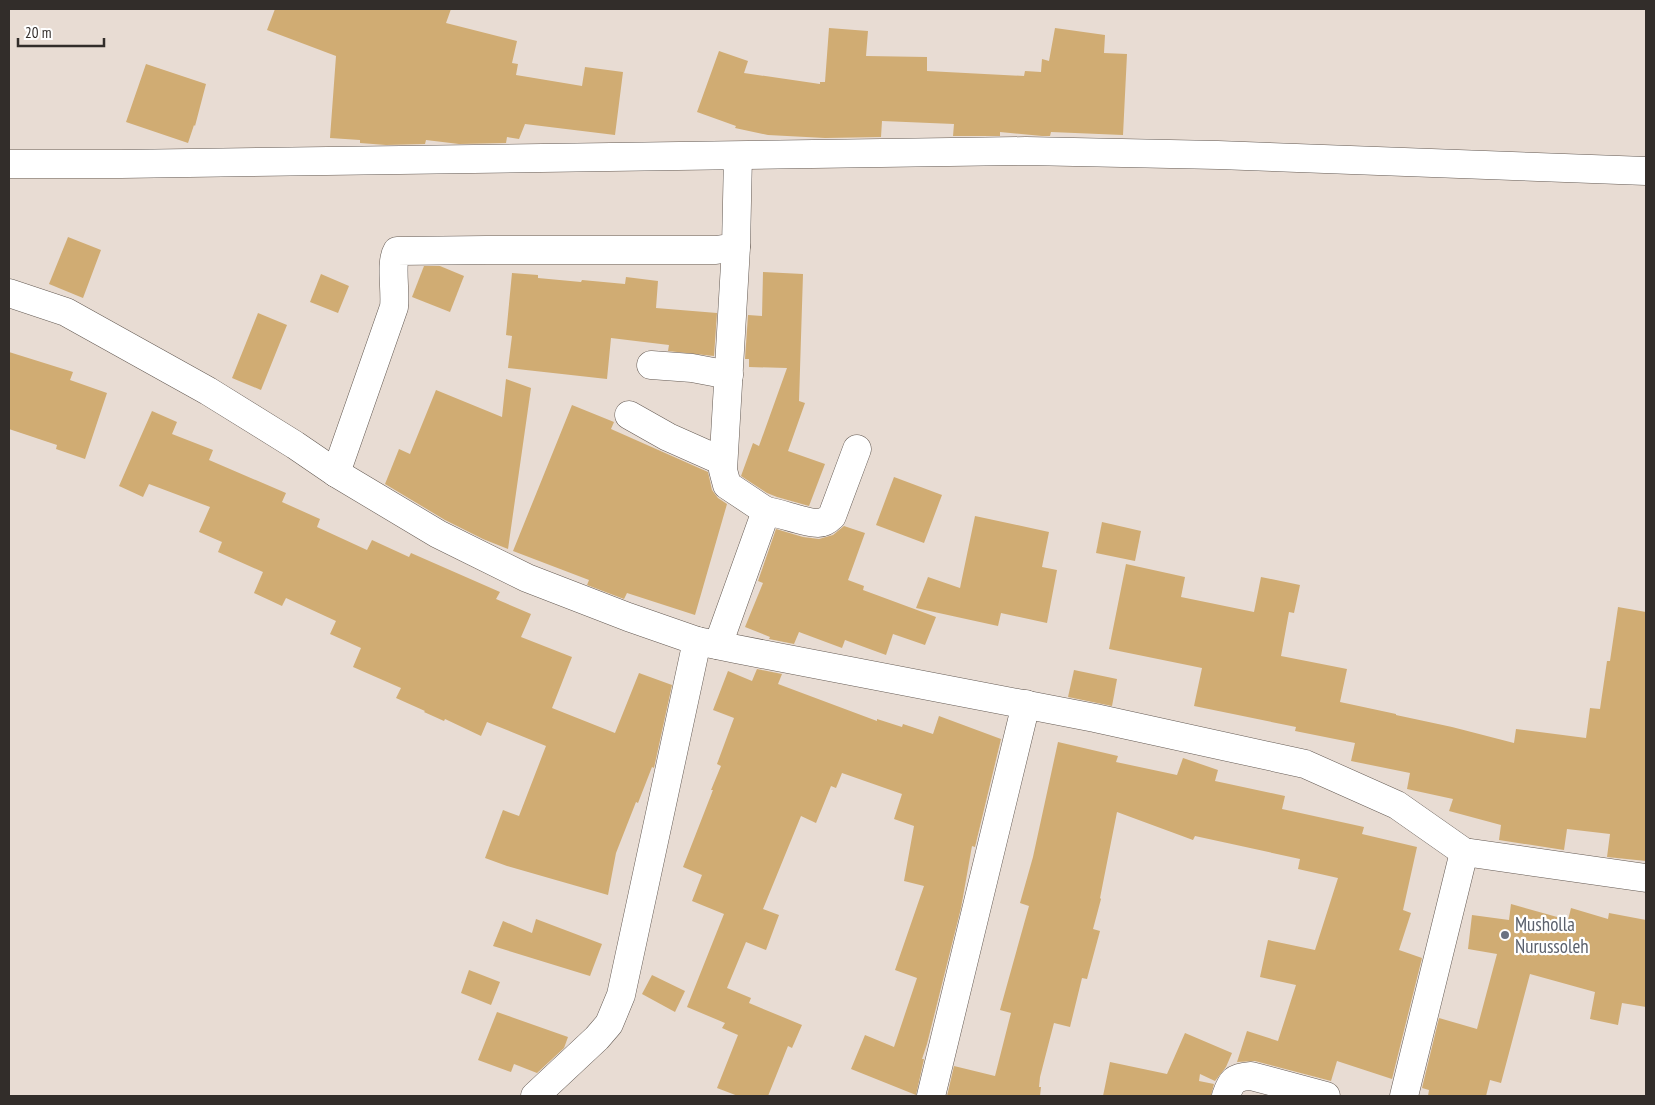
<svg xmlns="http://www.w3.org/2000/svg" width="1655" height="1105" font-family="'PT Sans Narrow',sans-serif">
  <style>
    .building { fill: #d0ac73 }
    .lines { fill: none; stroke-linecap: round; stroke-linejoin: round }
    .street-casing { stroke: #645a53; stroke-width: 29 }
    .street { stroke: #fff; stroke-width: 28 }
    .worship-dot { fill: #6b7280; stroke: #fff; stroke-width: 2 }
    .labels { text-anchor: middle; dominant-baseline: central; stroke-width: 4.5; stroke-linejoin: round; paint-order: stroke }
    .worship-label { font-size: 19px; fill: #5b616d; stroke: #fff; text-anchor: start }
  </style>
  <rect width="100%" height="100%" fill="#e8dcd3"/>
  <!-- building -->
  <g class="building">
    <polygon points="275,9 451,9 446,23 517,41 512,63 518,64 516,75 582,86 585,67 623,72 615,135 525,124 519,139 507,137 506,143 459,144 426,140 425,144 386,145 360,143 360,140 330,138 336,56 267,30"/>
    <polygon points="829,28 868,31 866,56 927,57 927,71 1024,76 1025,71 1041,72 1042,59 1049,61 1055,28 1105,35 1104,53 1127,54 1123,135 1051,132 1050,136 1042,136 1000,132 1000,136 953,136 954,124 882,121 881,137 825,138 768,135 735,128 736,126 697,112 719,51 748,61 744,73 820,84 820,82 825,82"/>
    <polygon points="146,64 206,84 195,126 194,125 188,143 126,122"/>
    <polygon points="68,237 101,250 83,298 49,284"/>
    <polygon points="424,266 440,266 464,276 450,312 412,297"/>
    <polygon points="763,272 803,274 799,401 805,403 788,451 825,464 809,506 777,497 767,493 741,476 753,443 759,446 787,368 749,367 749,359 745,359 748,315 762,316"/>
    <polygon points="512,273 538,275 538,278 581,282 582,280 625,284 626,277 658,281 656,308 717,313 714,356 668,351 669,345 611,338 607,379 508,368 512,336 506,335"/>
    <polygon points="321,274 349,286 338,313 310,302"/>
    <polygon points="258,313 287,325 261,390 232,378"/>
    <polygon points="9,352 73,372 70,380 107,393 85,459 56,449 57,445 9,429"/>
    <polygon points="506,379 531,388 508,549 483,539 445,520 385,484 399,449 410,454 436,390 502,417"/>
    <polygon points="572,405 614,422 611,429 708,472 712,490 718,498 727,504 695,615 627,593 624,599 587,585 589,580 513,551"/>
    <polygon points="152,411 177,422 172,434 213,450 209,460 286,493 282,502 320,519 317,527 367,550 372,540 409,557 411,553 500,592 496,599 531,614 521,637 572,657 552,708 615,733 639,673 672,685 654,768 652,767 638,803 636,802 616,853 608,895 507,866 485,858 503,810 519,816 546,746 487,722 481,736 445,719 444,721 424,712 425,711 396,698 401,688 353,667 361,648 330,634 336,621 286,598 282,606 254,593 263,572 218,552 222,542 199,532 210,507 149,484 143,497 119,486"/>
    <polygon points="894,477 942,495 924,543 876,525"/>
    <polygon points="975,516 1049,532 1042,567 1057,570 1047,623 1001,613 998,626 916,608 928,577 960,588"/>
    <polygon points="1102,522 1141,531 1135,561 1096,553"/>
    <polygon points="844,526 865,533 848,580 864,586 863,590 936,617 925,645 893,634 886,655 845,640 842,648 799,632 794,644 769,639 770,637 745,627 763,583 758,581 776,529 803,537 819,539 833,535"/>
    <polygon points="1126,564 1185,577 1181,597 1254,612 1261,577 1300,585 1294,613 1289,612 1281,656 1347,669 1340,702 1396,714 1396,715 1452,727 1514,743 1516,729 1586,738 1590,708 1600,709 1607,661 1610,661 1618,607 1646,612 1646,861 1607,857 1610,834 1567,829 1564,850 1499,840 1501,825 1449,811 1453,799 1407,789 1410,773 1351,761 1355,743 1295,731 1296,727 1194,706 1202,668 1109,649"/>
    <polygon points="757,669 782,674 778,684 877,721 877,719 902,727 903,724 933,734 939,716 1001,739 975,847 972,846 961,908 927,1044 922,1059 924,1059 916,1095 851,1069 865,1035 894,1047 917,978 895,970 924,886 904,881 914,826 894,819 902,794 842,773 836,788 831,786 816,823 801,816 763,909 779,915 766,950 746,942 727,988 751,998 749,1003 802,1025 792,1048 788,1046 768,1096 738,1096 717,1088 738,1035 722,1028 725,1023 687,1007 724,914 692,901 702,875 683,867 713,790 711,790 721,766 717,764 734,718 713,710 728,671 752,681"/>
    <polygon points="1074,670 1117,679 1112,706 1068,697"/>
    <polygon points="1058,742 1118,756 1116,762 1177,775 1183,758 1218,770 1215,781 1285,796 1282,809 1364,827 1362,834 1417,847 1403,910 1411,913 1399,950 1422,958 1392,1079 1337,1061 1331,1081 1255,1061 1237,1062 1247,1031 1278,1041 1296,985 1260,977 1268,940 1315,950 1338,878 1298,869 1300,859 1195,836 1193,840 1117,812 1100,898 1101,899 1093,929 1100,931 1087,979 1082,978 1070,1027 1054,1023 1040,1077 1039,1087 1041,1087 1040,1096 947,1096 954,1066 995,1076 1011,1013 1000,1010 1029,906 1020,903 1033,857"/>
    <polygon points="1511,904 1568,920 1571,908 1608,919 1609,913 1646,920 1646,1007 1622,1003 1618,1025 1590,1019 1595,992 1530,974 1501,1083 1490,1080 1486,1096 1428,1096 1429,1090 1422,1088 1439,1018 1477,1029 1497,954 1468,949 1472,915 1509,920"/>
    <polygon points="536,919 602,944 590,976 493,946 503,921 532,933"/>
    <polygon points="469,970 500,982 491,1005 461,993"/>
    <polygon points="652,975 685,991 675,1012 642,994"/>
    <polygon points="497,1012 568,1037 564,1048 537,1073 514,1064 511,1072 478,1060"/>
    <polygon points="1185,1033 1232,1053 1226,1067 1215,1081 1200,1074 1199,1081 1214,1084 1211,1096 1103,1096 1110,1062 1167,1074"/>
  </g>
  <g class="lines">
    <defs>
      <g id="street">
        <polyline points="9,164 121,164 1026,151 1218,155 1646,171"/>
        <polyline points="736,247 723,470 727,485 766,511"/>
        <polyline points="9,293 66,312 208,391 295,445 336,473 438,534 527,578 628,617 697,641 736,649 1095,718 1305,764 1397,805 1464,852 1646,878"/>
        <polyline points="651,365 692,368 729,375"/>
        <polyline points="629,415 668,437 722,461"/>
        <path d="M336 473 394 307C396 292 390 262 397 251L486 250H716L736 247 738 156"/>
        <path d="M718 645 766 511C781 513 804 523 818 523 824 523 828 520 832 516L857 449"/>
        <polyline points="535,1096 597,1038 609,1024 621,995 697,641"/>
        <polyline points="931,1096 1026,704"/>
        <path d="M1226 1096C1231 1081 1234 1077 1251 1076L1326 1096"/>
        <polyline points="1404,1096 1464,852"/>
      </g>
    </defs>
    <!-- street casing -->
    <use href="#street" class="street-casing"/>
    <!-- street -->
    <use href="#street" class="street"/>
  </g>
  <!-- markers -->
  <circle class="worship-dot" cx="1505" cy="935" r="5"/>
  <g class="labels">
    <!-- worship labels -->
    <g class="worship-label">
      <text x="1515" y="924">Musholla<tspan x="1515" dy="22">Nurussoleh</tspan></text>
    </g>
  </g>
  <!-- border -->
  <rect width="1655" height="1105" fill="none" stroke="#322d2a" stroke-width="20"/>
  <!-- scale -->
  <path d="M18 38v8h86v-8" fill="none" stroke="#322d2a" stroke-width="2.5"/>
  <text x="25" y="38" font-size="15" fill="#322d2a" stroke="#ffffff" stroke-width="4" paint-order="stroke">20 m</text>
</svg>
